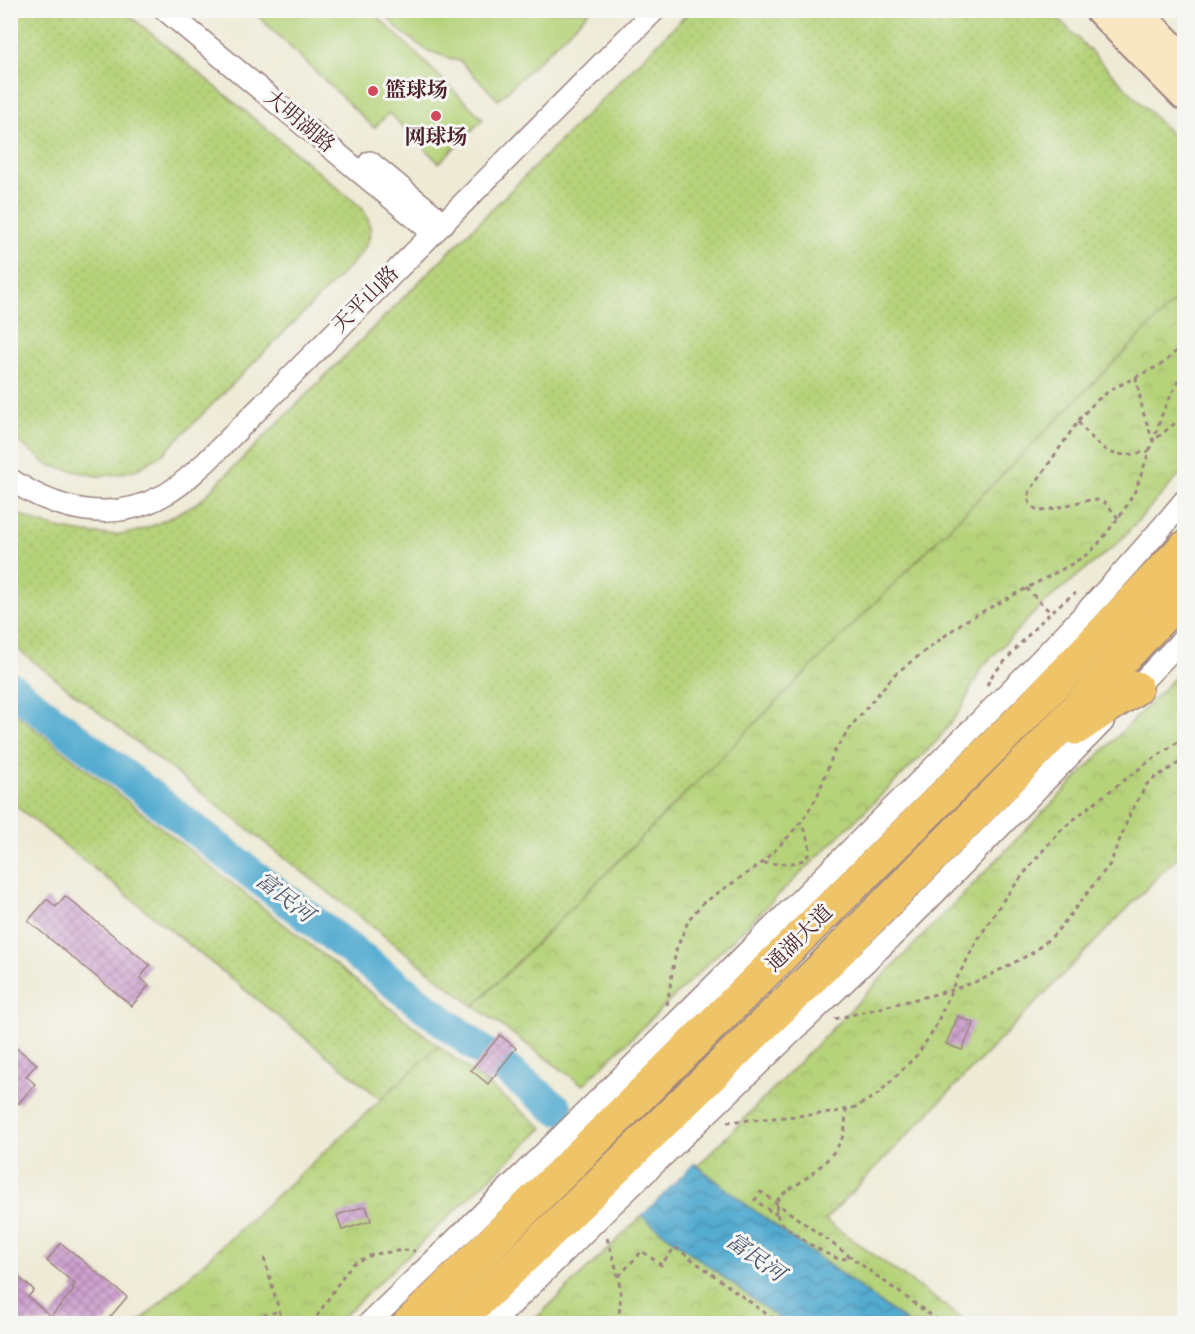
<svg xmlns="http://www.w3.org/2000/svg" width="1195" height="1334" font-family="'Old Standard TT','Noto Serif SC',serif">
  <style>
    .grass { fill: url(#grass-dots); stroke: #807952; stroke-width: 1.5 }
    .park { fill: url(#park-crowns); stroke: #807952; stroke-width: 1.5 }
    .pitch { fill: #b6d37a; stroke: #807952; stroke-width: 1.5 }
    .water { fill: url(#water-waves); stroke: #4e657e; stroke-width: 1.5 }
    .pier { fill: #eeead5 }
    .lines { fill: none; stroke-linecap: round; stroke-linejoin: round }
    .river { stroke: #53abd0; stroke-width: 32 }
    .building { fill: url(#building-cross-hatch) }
    .street-casing { stroke: #9c8480; stroke-width: 24 }
    .secondary-casing { stroke: #9c8480; stroke-width: 32 }
    .primary-casing { stroke: #9c8480; stroke-width: 36 }
    .path { stroke: #9c8480; stroke-width: 3; stroke-dasharray: 4.5 4.5; stroke-linecap: butt }
    .street { stroke: #fff; stroke-width: 21 }
    .secondary { stroke: #f9e7c3; stroke-width: 28 }
    .primary { stroke: #efc469; stroke-width: 33 }
    .poi-dot { fill: #d1495b; stroke: #f6f6f2; stroke-width: 2 }
    .labels { text-anchor: middle; dominant-baseline: central; stroke-width: 6; stroke-linejoin: round; paint-order: stroke }
    .poi-label { font-size: 21px; font-weight: bold; fill: #4a1f2b; stroke: #f6f6f2; text-anchor: start }
    .street-label { font-size: 21px; fill: #4a1f2b; stroke: #f6f6f2 }
    .water-label { font-size: 22px; font-style: italic; fill: #4e576d; stroke: #f6f6f2 }
  </style>
  <defs>
    <pattern id="grass-dots" width="8" height="8" patternUnits="userSpaceOnUse" patternTransform="scale(1.5)"><rect width="8" height="8" fill="#b6d37a"/><path d="M2 2h.1M6 6h.1" fill="none" stroke="#9eb56a" stroke-width="1.8" stroke-linecap="round"/></pattern>
    <pattern id="park-crowns" width="20" height="18" patternUnits="userSpaceOnUse" patternTransform="scale(1.5)"><rect width="20" height="18" fill="#b6d37a"/><path d="M2 6a3 3 0 1 1 6 0M12 15a3 3 0 1 1 6 0" fill="none" stroke="#9eb56a"/></pattern>
    <pattern id="water-waves" width="16" height="10" patternUnits="userSpaceOnUse" patternTransform="scale(1.5)"><rect width="16" height="10" fill="#53abd0"/><path d="M0 5q4-4 8 0t8 0" fill="none" stroke="#478ba9"/></pattern>
    <pattern id="building-cross-hatch" width="8" height="8" patternUnits="userSpaceOnUse" patternTransform="scale(1.5)"><rect width="8" height="8" fill="#cea2cf"/><path d="M0 0l8 8M0 8l8-8" fill="none" stroke="#a983a8"/></pattern>
  </defs>
  <rect width="100%" height="100%" fill="#f6f6f2"/>
  <filter id="ink" filterUnits="userSpaceOnUse"><feTurbulence type="fractalNoise" baseFrequency=".0167" numOctaves="2"/><feDisplacementMap in="SourceGraphic" scale="12" xChannelSelector="R" yChannelSelector="G"/><feConvolveMatrix kernelMatrix="1 2 1 2 8 2 1 2 1" color-interpolation-filters="sRGB"/></filter>
  <filter id="wash" filterUnits="userSpaceOnUse"><feTurbulence type="fractalNoise" baseFrequency=".008" numOctaves="4" result="noise"/><feDisplacementMap in="SourceGraphic" scale="24" xChannelSelector="R" yChannelSelector="G"/><feGaussianBlur stdDeviation="1.35" result="paint"/><feColorMatrix in="noise" values="0 0 0 0 0 0 0 0 0 0 0 0 0 0 0 0 0 1.4 0 .05"/><feComposite in="paint" operator="in"/></filter>
  <g filter="url(#wash)">
    <rect width="100%" height="100%" fill="#eeead5"/>
    <!-- grass -->
    <g class="grass">
      <path d="M11 10 124 11 362 208C379 234 367 246 349 267L163 454 140 468 119 474 97 476 48 465 11 435Z"/>
      <path d="M690 11H1051L1184 147V292L474 1006 11 644 10 508C35 527 92 537 123 534 151 530 176 514 200 501Z"/>
      <polygon points="10,709 439,1046 381,1099 11,802"/>
    </g>
    <!-- park -->
    <g class="park">
      <polygon points="1184,292 1184,470 1118,543 1043,604 982,667 961,709 937,741 583,1085 474,1006"/>
      <polygon points="1184,668 1184,850 825,1220 969,1323 908,1323 696,1168"/>
      <polygon points="439,1046 543,1128 336,1323 137,1324"/>
      <polygon points="642,1216 790,1323 530,1324"/>
    </g>
    <!-- pitch -->
    <g class="pitch">
      <polygon points="253,11 372,11 483,119 439,163 389,113 374,128"/>
      <polygon points="382,11 590,11 498,100 461,62 426,50 398,29"/>
    </g>
    <!-- water -->
    <polygon class="water" points="694,1163 747,1205 908,1323 785,1323 641,1216"/>
    <!-- pier -->
    <polygon class="pier" points="694,1160 696,1161 639,1218 639,1214"/>
    <g class="lines">
      <!-- river -->
      <polyline class="river" points="10,687 557,1109"/>
    </g>
    <g id="blocks">
      <!-- building -->
      <g class="building">
        <polygon points="65,896 150,965 140,978 149,985 132,1006 28,921 47,899 56,907"/>
        <polygon points="958,1016 974,1023 962,1050 946,1044"/>
        <polygon points="500,1035 516,1048 488,1084 471,1070"/>
        <polygon points="10,1043 37,1064 26,1076 35,1084 18,1104 10,1097"/>
        <polygon points="366,1206 371,1221 342,1230 337,1215"/>
        <polygon points="61,1243 127,1297 105,1323 10,1323 10,1270 34,1290 28,1297 51,1316 74,1290 72,1288 75,1284 47,1261"/>
      </g>
    </g>
  </g>
  <g filter="url(#ink)">
    <use href="#blocks" fill-opacity="0" stroke="#9c8480" stroke-width="1.5"/>
    <g class="lines">
      <defs>
        <g id="street">
          <polyline points="165,10 433,233"/>
          <polyline points="370,162 444,223"/>
          <path d="M10 479C55 510 111 524 162 496 179 488 192 474 206 462L655 10"/>
          <polyline points="1127,697 1184,638"/>
          <path d="M368 1324C533 1166 693 1006 854 846 967 733 1083 623 1184 501"/>
          <polyline points="492,1324 614,1203 897,932 1103,722"/>
        </g>
        <g id="secondary">
          <polyline points="1099,10 1184,96"/>
          <polyline points="1136,10 1184,59"/>
        </g>
        <g id="primary">
          <polyline points="1076,728 1136,688"/>
          <polyline points="409,1324 1015,725 1184,548"/>
          <polyline points="455,1324 823,967 1044,744 1184,593"/>
        </g>
      </defs>
      <!-- street casing -->
      <use href="#street" class="street-casing"/>
      <!-- secondary casing -->
      <use href="#secondary" class="secondary-casing"/>
      <!-- primary casing -->
      <use href="#primary" class="primary-casing"/>
      <!-- path -->
      <g class="path">
        <polyline points="1136,377 1143,412 1153,441 1184,416"/>
        <path d="M1078 422C1104 452 1108 460 1149 451"/>
        <path d="M1118 518C1114 513 1110 507 1105 503 1093 493 1056 511 1040 511 1029 506 1027 502 1030 491L1081 417 1096 401 1112 389 1164 363 1175 352 1184 337"/>
        <polyline points="1026,588 1051,613"/>
        <path d="M987 685 993 674C1019 647 1044 613 1076 593"/>
        <path d="M763 863C798 865 824 865 801 822"/>
        <polyline points="667,1005 676,950 689,919 703,903 762,863 789,836 806,815 817,797 834,752 853,724 895,674 963,622 1070,565 1089,553 1098,544 1123,512 1136,489 1164,409 1184,370"/>
        <polyline points="835,1019 952,990 983,979 1032,953 1055,934 1110,864 1130,814 1147,784 1156,777 1184,760"/>
        <path d="M846 1109C845 1117 846 1126 844 1133 838 1153 817 1170 801 1182 789 1190 785 1190 776 1202 777 1208 776 1216 780 1221 786 1231 831 1259 842 1259 844 1259 850 1257 852 1256"/>
        <polyline points="727,1122 831,1113 856,1107 878,1094 917,1055 934,1030 955,982 977,941 1004,899 1034,861 1059,832 1090,806 1147,763 1184,738"/>
        <polyline points="777,1211 774,1214 755,1200 761,1192 943,1324"/>
        <path d="M607 1238C617 1270 625 1290 617 1324"/>
        <polyline points="264,1258 283,1324"/>
        <polyline points="619,1276 642,1251 661,1265 675,1247 780,1324"/>
        <polyline points="228,1324 280,1311"/>
        <polyline points="312,1324 345,1273 354,1263 374,1254 405,1250 415,1251"/>
      </g>
      <!-- street -->
      <use href="#street" class="street"/>
      <!-- secondary -->
      <use href="#secondary" class="secondary"/>
      <!-- primary -->
      <use href="#primary" class="primary"/>
    </g>
  </g>
  <!-- markers -->
  <g class="poi-dot">
    <circle cx="373" cy="91" r="6"/>
    <circle cx="436" cy="116" r="6"/>
  </g>
  <g class="labels">
    <!-- poi labels -->
    <g class="poi-label">
      <text x="385" y="91">篮球场</text>
      <text x="436" y="138" text-anchor="middle">网球场</text>
    </g>
    <!-- street labels -->
    <g class="street-label">
      <text transform="translate(299 122) rotate(40)">大明湖路</text>
      <text transform="translate(366 300) rotate(-45)">天平山路</text>
      <text transform="translate(800 939) rotate(-45)">通湖大道</text>
    </g>
    <!-- water labels -->
    <g class="water-label">
      <text transform="translate(284 898) rotate(38)">富民河</text>
      <text transform="translate(755 1258) rotate(36)">富民河</text>
    </g>
  </g>
  <!-- margin -->
  <rect width="1195" height="1334" fill="none" stroke="#f6f6f2" stroke-width="36"/>
</svg>
